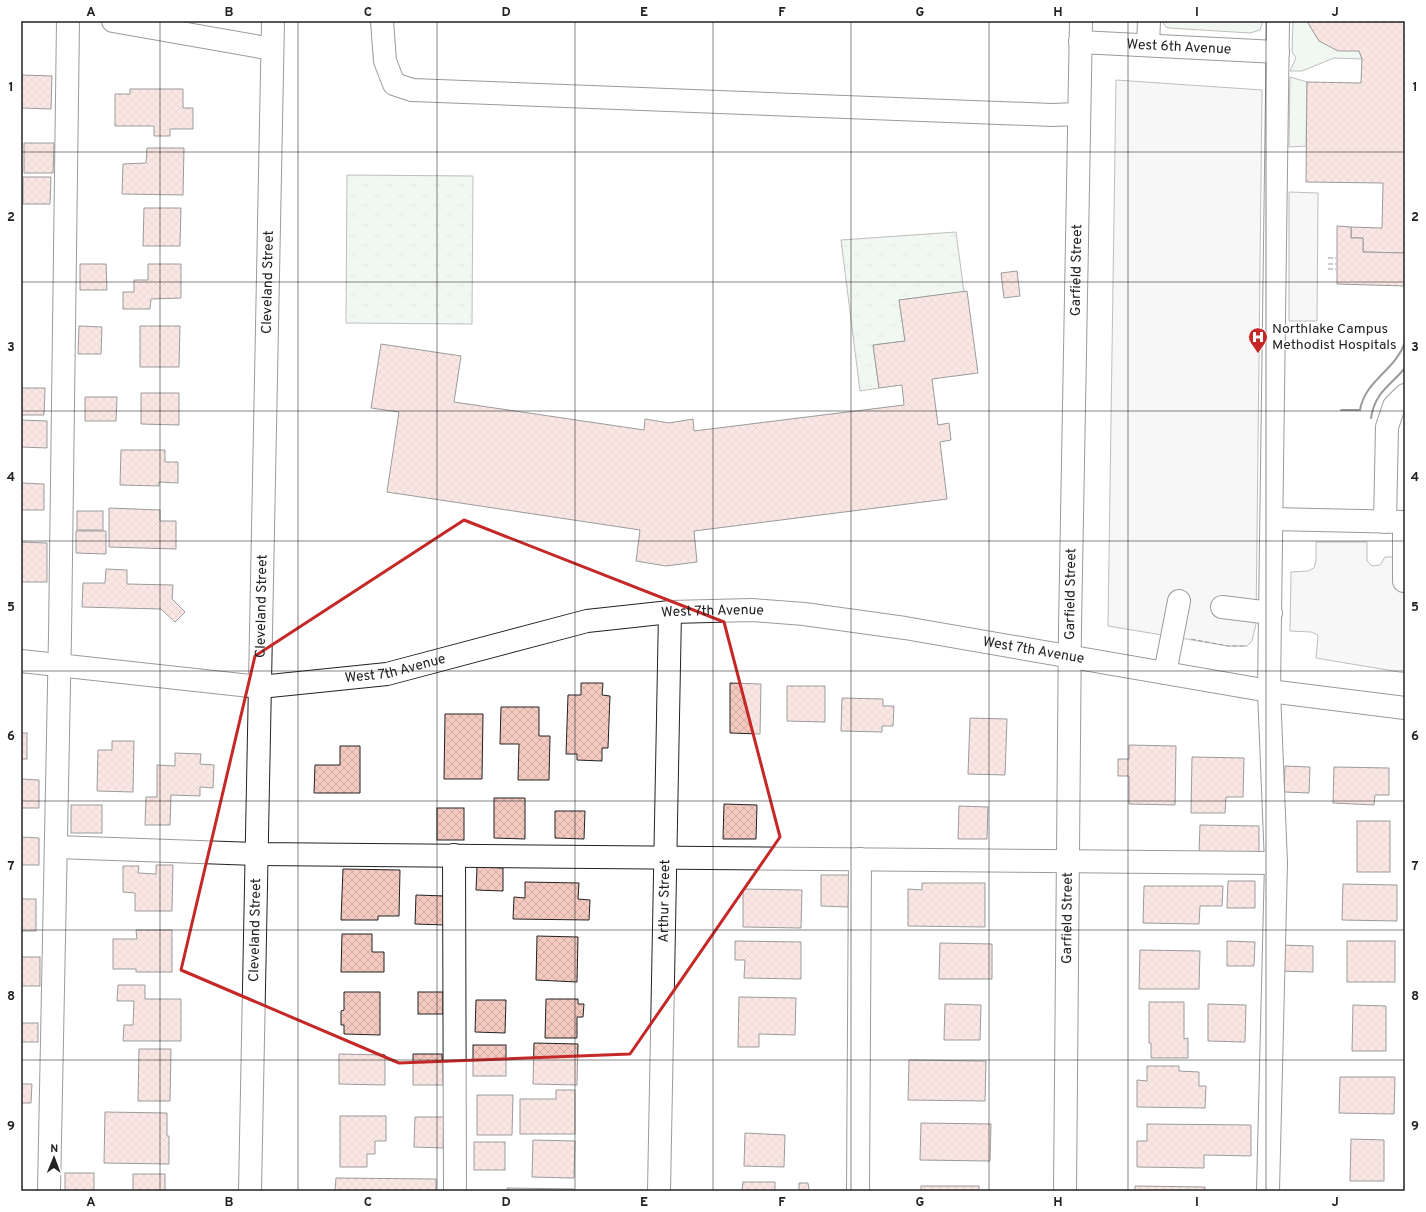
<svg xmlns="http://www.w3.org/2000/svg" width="1426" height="1212" font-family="Overpass,sans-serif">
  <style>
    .grass { fill: #e0efe3; stroke: #6f6f6f }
    .park { fill: url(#park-tufts); stroke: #6f6f6f }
    .parking { fill: #ededed; stroke: #6f6f6f }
    .building { fill: url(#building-cross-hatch); stroke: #222 }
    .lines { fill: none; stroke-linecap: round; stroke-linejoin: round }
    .minor-casing { stroke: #222; stroke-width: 24 }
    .minor { stroke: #fff; stroke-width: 22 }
    .fence { stroke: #222; stroke-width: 1; stroke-dasharray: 5 2; stroke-linecap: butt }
    .wall { stroke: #222; stroke-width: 2 }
    .marked { fill: none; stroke: #c62828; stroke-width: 3; stroke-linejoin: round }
    .grid { fill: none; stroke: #222; stroke-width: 1; stroke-opacity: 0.55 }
    .labels { text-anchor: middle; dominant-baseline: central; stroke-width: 3; stroke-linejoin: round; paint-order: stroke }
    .street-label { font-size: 14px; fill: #222; stroke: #fff }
    .poi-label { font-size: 14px; fill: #222; stroke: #fff; text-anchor: start }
    .neatline { fill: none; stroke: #222; stroke-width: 1.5 }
    .grid-label { font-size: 13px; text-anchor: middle; font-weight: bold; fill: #222 }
  </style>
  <defs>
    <pattern id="park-tufts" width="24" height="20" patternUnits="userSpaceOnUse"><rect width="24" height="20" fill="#e0efe3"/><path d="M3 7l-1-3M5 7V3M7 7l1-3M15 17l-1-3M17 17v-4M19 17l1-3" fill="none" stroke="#c0cdc2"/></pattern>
    <pattern id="building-cross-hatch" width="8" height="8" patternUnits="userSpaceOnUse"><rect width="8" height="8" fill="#f3c9c0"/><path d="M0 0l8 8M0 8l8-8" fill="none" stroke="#d0aca5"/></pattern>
  </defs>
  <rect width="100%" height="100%" fill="#fff"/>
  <!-- grass -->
  <g class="grass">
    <polygon points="1162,21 1263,21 1260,30 1250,33 1169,28 1166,27"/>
    <polygon points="1293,21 1307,21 1319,41 1359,51 1362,59 1334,58 1302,71 1290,71 1296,58 1292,52"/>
    <polygon points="1290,77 1307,82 1306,146 1289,147"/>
  </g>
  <!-- park -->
  <g class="park">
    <polygon points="347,175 473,176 472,324 346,323"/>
    <polygon points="956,232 964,292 899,300 905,341 873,345 879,388 860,391 841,240"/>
  </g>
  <!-- parking -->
  <g class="parking">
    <polygon points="1116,80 1262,90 1256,624 1252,641 1247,646 1228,646 1108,626"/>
    <polygon points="1289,192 1318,193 1317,321 1289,321"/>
    <polygon points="1316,542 1367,542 1367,561 1372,566 1380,565 1385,557 1405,557 1405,673 1316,658 1318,635 1311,632 1290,631 1291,572 1308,571 1314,568 1316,561"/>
  </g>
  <!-- building -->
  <g class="building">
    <polygon points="1307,21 1405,21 1405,253 1363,252 1363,238 1351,238 1351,227 1382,228 1383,183 1306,182 1307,82 1361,83 1362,59 1359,51 1338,51 1319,41"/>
    <polygon points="22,75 52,76 51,109 21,108"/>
    <polygon points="130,89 183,89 183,108 193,108 193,129 170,129 170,136 154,136 154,126 115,126 115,94 130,94"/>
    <polygon points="24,143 54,143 53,173 24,173"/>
    <polygon points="147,148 184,148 183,195 122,194 123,164 146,163"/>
    <polygon points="23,177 51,177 50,204 23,204"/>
    <polygon points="144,208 181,208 180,246 143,246"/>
    <polygon points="1337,226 1351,227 1351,238 1363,238 1363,252 1405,253 1405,286 1337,284"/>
    <polygon points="80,264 106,264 107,290 80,290"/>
    <polygon points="148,264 181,264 181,298 151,299 150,309 123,309 123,292 134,292 134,280 148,280"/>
    <polygon points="1017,271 1020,296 1004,298 1001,273"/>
    <polygon points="967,291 978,373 932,379 938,425 949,423 951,440 940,442 947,499 694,531 697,562 666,566 636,561 640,530 387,492 399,412 371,408 381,344 461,356 454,402 644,430 645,419 669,423 693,419 694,431 904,405 902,385 879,388 873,345 905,341 899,300"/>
    <polygon points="79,326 102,327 101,354 78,354"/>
    <polygon points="140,326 180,326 179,367 140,367"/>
    <polygon points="21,388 45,388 44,415 21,415"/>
    <polygon points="141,393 179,393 179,425 141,424"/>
    <polygon points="85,397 117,397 116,421 85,421"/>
    <polygon points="21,420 47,421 47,448 21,447"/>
    <polygon points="121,450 165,450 165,462 178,462 178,483 159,482 159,486 120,485"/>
    <polygon points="21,483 44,484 44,510 21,510"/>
    <polygon points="109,508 160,510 160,521 176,521 176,549 109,547"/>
    <rect x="77" y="511" width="26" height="19"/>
    <polygon points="76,531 106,531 106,554 76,553"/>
    <polygon points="21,542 47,543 47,582 21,582"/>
    <polygon points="106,569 127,570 127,584 173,585 172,599 185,612 175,622 161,609 82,607 83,583 105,583"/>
    <polygon points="581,683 603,683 602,695 610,696 608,748 602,748 602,761 577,760 577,754 566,754 568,695 581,695"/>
    <polygon points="730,683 761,684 760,734 730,733"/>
    <polygon points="787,686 825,686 825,722 787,721"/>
    <polygon points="842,698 883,699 883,706 894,706 893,726 882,726 882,732 841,731"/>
    <polygon points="501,707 539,707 539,736 550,736 549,780 518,780 519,744 500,744"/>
    <polygon points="445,714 483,714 482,779 444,779"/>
    <polygon points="970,718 1007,719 1005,775 968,774"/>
    <rect x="21" y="733" width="6" height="26"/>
    <polygon points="112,741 134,741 133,792 97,791 98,750 112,750"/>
    <polygon points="1129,745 1176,746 1175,805 1129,804 1129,776 1118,776 1118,759 1129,759"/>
    <polygon points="340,746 360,746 360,793 314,793 315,765 340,765"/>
    <polygon points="175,753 201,754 200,764 214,765 213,788 200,787 200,796 171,795 170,825 145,825 146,797 157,797 157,765 175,766"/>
    <polygon points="1192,757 1244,758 1243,797 1226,797 1225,813 1191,813"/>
    <polygon points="1285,766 1310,767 1309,793 1284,792"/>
    <polygon points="1334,767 1389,768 1389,795 1375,795 1374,805 1333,803"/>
    <polygon points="21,779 39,780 39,808 21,808"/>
    <polygon points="494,798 525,798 525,839 494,838"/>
    <polygon points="724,804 757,805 756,839 723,839"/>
    <rect x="71" y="805" width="31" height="28"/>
    <polygon points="959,806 988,807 987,839 958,839"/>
    <rect x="437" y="808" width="27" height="32"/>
    <polygon points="555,811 585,811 584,839 555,838"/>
    <rect x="1357" y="821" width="33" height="51"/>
    <polygon points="1200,825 1259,826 1259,853 1199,853"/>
    <polygon points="21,837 39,838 39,865 21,865"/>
    <polygon points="156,865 173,865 172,911 135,911 135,893 123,892 123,866 139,866 138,873 156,874"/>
    <polygon points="477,867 503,868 503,891 476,890"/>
    <polygon points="343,869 400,870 399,916 378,916 378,920 341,920"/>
    <polygon points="821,875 849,875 848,907 821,906"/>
    <polygon points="1228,881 1255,881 1255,908 1227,908"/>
    <polygon points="525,882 579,883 578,899 590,900 589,920 513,919 514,897 525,898"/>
    <polygon points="922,883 985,883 985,927 908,926 908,889 922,890"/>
    <polygon points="1343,884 1397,885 1397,921 1342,920"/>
    <polygon points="1144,886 1223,886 1222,906 1200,906 1199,924 1143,923"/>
    <polygon points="743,889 802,890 801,928 743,927"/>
    <polygon points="416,895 445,896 445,925 415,924"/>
    <rect x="21" y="899" width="15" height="32"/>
    <polygon points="136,930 172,930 172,972 136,972 136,969 113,969 113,939 137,939"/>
    <polygon points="342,934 372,934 372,952 384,952 384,972 341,972"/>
    <polygon points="537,936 578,937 577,982 536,980"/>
    <polygon points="735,941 801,942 801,979 744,978 745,960 735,960"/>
    <polygon points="1227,941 1255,942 1254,966 1227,966"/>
    <rect x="1347" y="941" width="48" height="41"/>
    <polygon points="940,943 992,944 992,979 939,979"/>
    <polygon points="1280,945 1313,946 1313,972 1280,971"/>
    <polygon points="1140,950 1200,951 1199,989 1139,989"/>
    <rect x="21" y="957" width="19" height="29"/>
    <polygon points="118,985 145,985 145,999 181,999 181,1041 123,1041 124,1025 133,1025 134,1001 117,1001"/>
    <polygon points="344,992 380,992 380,1035 344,1034 344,1025 341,1025 341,1011 344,1010"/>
    <rect x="418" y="992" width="25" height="22"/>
    <polygon points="739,997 796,998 795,1035 759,1034 759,1047 738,1047"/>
    <polygon points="546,999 578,999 578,1004 584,1004 583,1017 577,1017 577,1038 545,1038"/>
    <polygon points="476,1000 506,1000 505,1033 475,1032"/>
    <polygon points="1149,1002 1184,1002 1184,1039 1188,1038 1188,1058 1151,1058 1151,1043 1149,1043"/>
    <polygon points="945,1004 981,1005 980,1040 944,1040"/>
    <polygon points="1208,1004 1246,1005 1245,1042 1208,1041"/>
    <polygon points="1353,1005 1386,1006 1386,1051 1352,1051"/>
    <rect x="21" y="1023" width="17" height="19"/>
    <polygon points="534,1043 578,1044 577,1085 533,1084"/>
    <rect x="473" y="1045" width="33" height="31"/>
    <polygon points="139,1049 171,1049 170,1101 138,1101"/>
    <polygon points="339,1054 385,1055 385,1085 339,1084"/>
    <polygon points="413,1054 442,1054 443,1085 413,1085"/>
    <polygon points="909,1060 986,1061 985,1101 908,1100"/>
    <polygon points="1147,1066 1179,1066 1179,1071 1199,1072 1199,1086 1206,1086 1205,1108 1137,1107 1137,1080 1147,1081"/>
    <polygon points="1340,1077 1395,1077 1394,1114 1339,1113"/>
    <polygon points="21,1084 32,1084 31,1103 21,1103"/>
    <polygon points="556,1090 575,1090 575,1134 520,1134 520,1099 556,1099"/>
    <polygon points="477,1095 513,1095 512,1135 477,1135"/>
    <polygon points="105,1112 167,1113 167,1136 169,1136 169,1164 104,1163"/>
    <polygon points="340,1116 386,1116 386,1141 375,1141 375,1154 367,1154 367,1167 340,1167"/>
    <polygon points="415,1117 444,1117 443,1148 414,1147"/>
    <polygon points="921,1123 991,1124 990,1161 920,1160"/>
    <polygon points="1147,1124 1251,1125 1251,1156 1204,1155 1204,1168 1137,1167 1137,1141 1147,1141"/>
    <polygon points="745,1133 785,1135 784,1167 744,1166"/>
    <polygon points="1351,1139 1384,1140 1384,1181 1350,1181"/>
    <polygon points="533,1140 575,1141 574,1178 532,1177"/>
    <rect x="474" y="1142" width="31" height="28"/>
    <rect x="65" y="1173" width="29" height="18"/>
    <rect x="133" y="1174" width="32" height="17"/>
    <polygon points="336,1178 436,1179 436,1190 439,1191 335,1191"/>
    <polygon points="743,1182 775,1182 775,1191 742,1191"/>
    <polygon points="799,1183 808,1183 809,1190 799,1190"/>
    <polygon points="921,1186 979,1186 979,1191 907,1191 921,1191"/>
    <polygon points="1135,1186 1205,1187 1205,1191 1135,1191"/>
    <polygon points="507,1188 574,1189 574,1191 507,1191"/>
  </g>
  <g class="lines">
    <defs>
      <g id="minor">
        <polyline points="113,21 272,49"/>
        <polyline points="382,21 385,61 394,84 412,90 1052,115 1079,114"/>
        <path id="s1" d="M1080 42 1278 52"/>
        <polyline points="1148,45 1149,21"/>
        <polyline points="1272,519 1405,522"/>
        <polyline points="1385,522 1387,427 1394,406 1405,395"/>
        <polyline points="1404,581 1404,522"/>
        <polyline points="1222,607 1271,613"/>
        <path id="s2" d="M21 661 260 687 387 674 587 621 670 612 752 610 804 614 905 628 1269 691 1405 708"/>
        <polyline points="1165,673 1179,601"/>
        <polyline points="56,847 257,854 1276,863"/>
        <polyline points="454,855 455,1191"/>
        <polyline points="49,1191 60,635 68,21"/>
        <path id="s3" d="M250 1191 273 21"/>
        <path id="s4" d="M659 1191 670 612"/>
        <polyline points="858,1191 860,859"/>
        <path id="s5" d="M1065 1191 1070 627 1081 21"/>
        <polyline points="1268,1191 1276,863 1269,691 1278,21"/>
      </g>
    </defs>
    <!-- minor casing -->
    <use href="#minor" class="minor-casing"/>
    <!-- minor -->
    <use href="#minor" class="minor"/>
    <!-- fence -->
    <g class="fence">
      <polyline points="1328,258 1336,258"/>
      <polyline points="1328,264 1336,264"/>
      <polyline points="1328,269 1336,269"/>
      <polyline points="1191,639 1228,646 1247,646"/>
    </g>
    <!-- wall -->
    <g class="wall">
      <path d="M1341 410H1360C1365 380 1396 370 1405 342"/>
      <path d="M1371 418C1375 392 1390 386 1405 368"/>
    </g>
  </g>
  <!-- marked area -->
  <path d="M0 0H1426V1212H0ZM464 520 724 622 780 837 630 1054 399 1063 181 970 255 656Z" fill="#fff" fill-opacity=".55" fill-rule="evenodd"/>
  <path class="marked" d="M464 520 724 622 780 837 630 1054 399 1063 181 970 255 656Z"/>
  <!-- grid -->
  <path class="grid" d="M160 21V1191M298 21V1191M437 21V1191M575 21V1191M713 21V1191M851 21V1191M989 21V1191M1128 21V1191M1266 21V1191M21 152H1405M21 282H1405M21 411H1405M21 541H1405M21 671H1405M21 801H1405M21 930H1405M21 1060H1405"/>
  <!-- icons -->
  <defs>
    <symbol id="hospital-pin" viewBox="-11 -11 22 30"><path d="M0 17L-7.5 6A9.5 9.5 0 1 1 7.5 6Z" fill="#c62828" stroke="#fff"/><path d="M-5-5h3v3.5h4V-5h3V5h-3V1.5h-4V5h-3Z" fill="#fff"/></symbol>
  </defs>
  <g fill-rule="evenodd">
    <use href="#hospital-pin" x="1247" y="326" width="22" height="30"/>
  </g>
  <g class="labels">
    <!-- street labels -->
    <g class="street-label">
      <text stroke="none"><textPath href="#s1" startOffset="99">West 6th Avenue</textPath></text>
      <text stroke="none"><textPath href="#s5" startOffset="921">Garfield Street</textPath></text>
      <text stroke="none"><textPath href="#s3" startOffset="909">Cleveland Street</textPath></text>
      <text stroke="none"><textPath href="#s5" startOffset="597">Garfield Street</textPath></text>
      <text stroke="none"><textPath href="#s3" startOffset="585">Cleveland Street</textPath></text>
      <text stroke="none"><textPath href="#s2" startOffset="701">West 7th Avenue</textPath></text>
      <text stroke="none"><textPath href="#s2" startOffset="1025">West 7th Avenue</textPath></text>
      <text stroke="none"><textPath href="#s2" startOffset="377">West 7th Avenue</textPath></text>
      <text stroke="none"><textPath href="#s4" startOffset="290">Arthur Street</textPath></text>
      <text stroke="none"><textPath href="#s5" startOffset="273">Garfield Street</textPath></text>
      <text stroke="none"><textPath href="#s3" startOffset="261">Cleveland Street</textPath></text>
    </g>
    <!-- poi labels -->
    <g class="poi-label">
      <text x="1272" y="329">Northlake Campus<tspan x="1272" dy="16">Methodist Hospitals</tspan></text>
    </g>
  </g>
  <!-- border -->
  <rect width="1426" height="1212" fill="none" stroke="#ffffff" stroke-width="44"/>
  <!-- north arrow -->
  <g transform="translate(54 1158) rotate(1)" stroke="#ffffff" stroke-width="3" paint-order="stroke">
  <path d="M0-3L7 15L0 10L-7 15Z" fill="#222222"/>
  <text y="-6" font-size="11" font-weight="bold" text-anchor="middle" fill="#222222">N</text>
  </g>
  <rect x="22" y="22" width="1382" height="1168" class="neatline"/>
  <g class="grid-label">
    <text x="91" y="16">A</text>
    <text x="229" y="16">B</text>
    <text x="368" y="16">C</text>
    <text x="506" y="16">D</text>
    <text x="644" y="16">E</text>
    <text x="782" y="16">F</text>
    <text x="920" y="16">G</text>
    <text x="1058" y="16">H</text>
    <text x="1197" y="16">I</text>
    <text x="1335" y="16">J</text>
    <text x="11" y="91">1</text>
    <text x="1415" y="91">1</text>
    <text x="11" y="221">2</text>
    <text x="1415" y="221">2</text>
    <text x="11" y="351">3</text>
    <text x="1415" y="351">3</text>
    <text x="11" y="481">4</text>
    <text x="1415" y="481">4</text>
    <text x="11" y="611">5</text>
    <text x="1415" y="611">5</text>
    <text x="11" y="740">6</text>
    <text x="1415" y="740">6</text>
    <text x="11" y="870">7</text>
    <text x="1415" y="870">7</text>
    <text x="11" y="1000">8</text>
    <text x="1415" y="1000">8</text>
    <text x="11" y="1130">9</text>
    <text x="1415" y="1130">9</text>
    <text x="91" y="1206">A</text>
    <text x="229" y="1206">B</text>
    <text x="368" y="1206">C</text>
    <text x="506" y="1206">D</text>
    <text x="644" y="1206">E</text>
    <text x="782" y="1206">F</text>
    <text x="920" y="1206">G</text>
    <text x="1058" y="1206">H</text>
    <text x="1197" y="1206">I</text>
    <text x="1335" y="1206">J</text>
  </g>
</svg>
